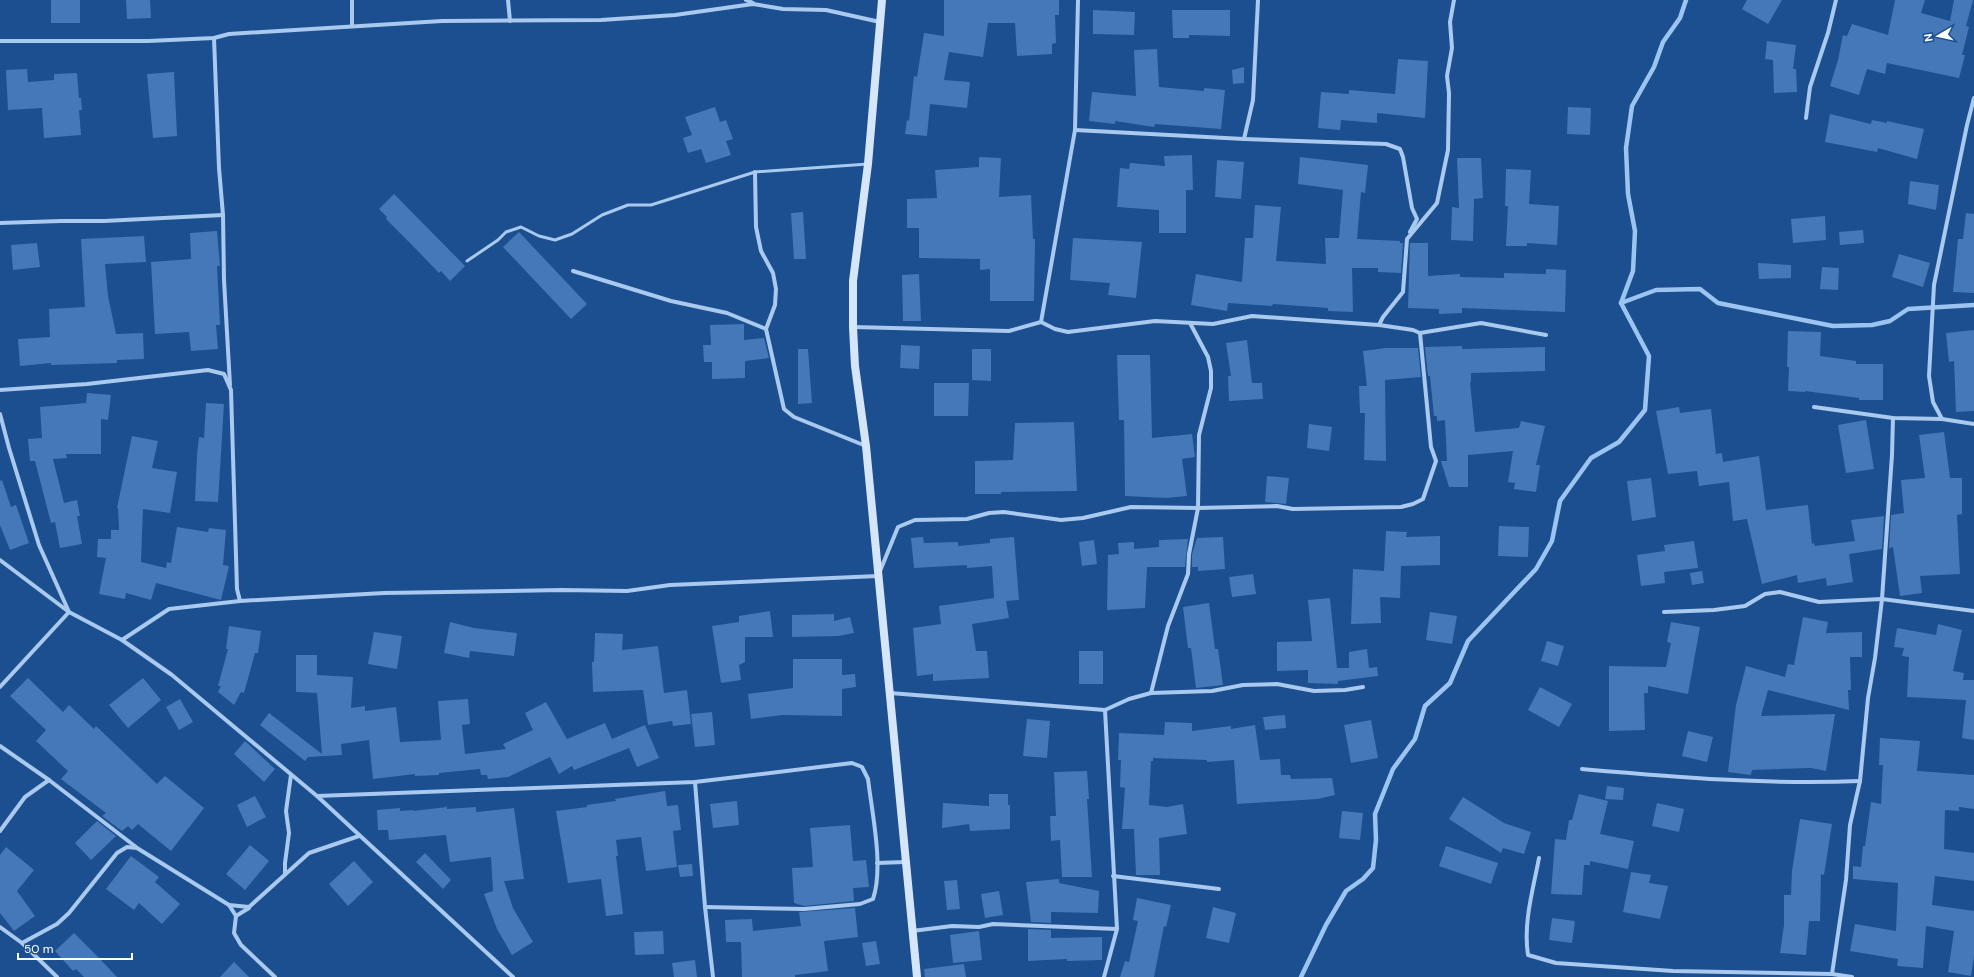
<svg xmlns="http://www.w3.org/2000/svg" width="1974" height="977" font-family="'DM Sans',sans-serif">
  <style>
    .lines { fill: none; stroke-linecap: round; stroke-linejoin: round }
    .stream { stroke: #9cc4f0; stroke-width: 4.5 }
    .building { fill: #4478b7 }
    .service { stroke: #a9c9ee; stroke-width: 3 }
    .minor { stroke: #a9c9ee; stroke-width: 4 }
    .secondary { stroke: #d6e6fa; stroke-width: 8 }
  </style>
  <rect width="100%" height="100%" fill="#1b4f8f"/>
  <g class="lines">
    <!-- stream -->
    <g class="stream">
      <polyline points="1621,303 1656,290 1700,289 1718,303 1833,326 1872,325 1890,321 1908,309 1974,305"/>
      <polyline points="1301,977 1326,925 1346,891 1363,879 1373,868 1376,840 1375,814 1393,769 1415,739 1425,706 1450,683 1468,641 1536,569 1552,541 1560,501 1591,458 1619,442 1645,410 1649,356 1621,303 1633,271 1635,231 1628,194 1626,148 1632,106 1654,67 1663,42 1680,18 1686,0"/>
    </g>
  </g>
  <!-- building -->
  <g class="building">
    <rect x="51" y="0" width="29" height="23"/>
    <polygon points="126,0 150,0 151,18 127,19"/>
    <polygon points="944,0 1059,0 1059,15 1055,15 1056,43 1052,44 1052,54 1017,56 1015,23 988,23 983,57 949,52 944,80 970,82 967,108 930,104 927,136 905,134 907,120 909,121 914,76 917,77 924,33 944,36"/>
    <polygon points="1747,0 1782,0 1768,24 1742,9"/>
    <polygon points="1895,0 1925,0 1921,13 1950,21 1954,0 1973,0 1966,26 1969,27 1962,55 1965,55 1959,78 1887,63 1885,74 1867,69 1859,95 1830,86 1838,60 1843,35 1847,36 1852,24 1888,35"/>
    <polygon points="1093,10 1135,12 1134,35 1093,34"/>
    <polygon points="1172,10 1230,10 1230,36 1189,35 1189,38 1173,38"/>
    <polygon points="1767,41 1796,45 1793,69 1796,69 1797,92 1774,93 1773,60 1765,59"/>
    <polygon points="1157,49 1159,87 1204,91 1204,88 1225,90 1221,129 1155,124 1154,127 1115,121 1115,124 1089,121 1092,92 1136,96 1134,50"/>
    <polygon points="1398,59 1428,61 1425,118 1377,113 1377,123 1341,120 1340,130 1318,128 1321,92 1349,94 1349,90 1395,94"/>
    <polygon points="1244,67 1244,83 1233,84 1232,70"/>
    <polygon points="27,69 28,82 54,80 54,74 77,73 79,98 81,98 82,110 79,110 81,135 44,138 42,108 8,110 6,70"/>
    <polygon points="174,72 177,136 153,138 147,74"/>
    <polygon points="715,107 720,122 726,120 733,139 726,141 731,155 706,163 701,149 688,153 683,138 692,135 685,117"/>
    <polygon points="1568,107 1591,108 1590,135 1567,134"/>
    <polygon points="1830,114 1871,124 1872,120 1887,123 1887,121 1924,129 1917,159 1878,148 1877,152 1825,142"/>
    <polygon points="1192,155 1193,190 1186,190 1186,233 1159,233 1159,210 1117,207 1120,168 1129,169 1130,163 1165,166 1164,156"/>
    <polygon points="979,157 1001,158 999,197 1031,195 1033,239 1035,239 1034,301 990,301 990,269 980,270 980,259 919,258 919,228 907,228 907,199 937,198 935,170 979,167"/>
    <polygon points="1300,157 1368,165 1365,193 1361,192 1357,239 1400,241 1400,243 1403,243 1401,273 1378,272 1378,268 1352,268 1353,312 1328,311 1328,308 1273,304 1272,306 1228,303 1227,311 1191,305 1196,274 1242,282 1245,238 1253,238 1255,205 1281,207 1276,261 1326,264 1325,238 1339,238 1343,190 1298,184"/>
    <polygon points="1457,158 1481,158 1483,198 1474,199 1473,241 1451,240 1452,207 1459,208"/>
    <polygon points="1217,160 1244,162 1241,199 1215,197"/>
    <polygon points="1506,169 1531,170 1529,204 1559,206 1557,245 1527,243 1527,246 1506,246 1508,206 1505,206"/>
    <polygon points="1910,181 1939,185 1936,210 1908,204"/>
    <polygon points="394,194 465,266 450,281 441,271 439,273 412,245 386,219 387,217 379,209"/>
    <polygon points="803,212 806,259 794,259 791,213"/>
    <polygon points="1966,213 1974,214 1974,293 1953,292 1958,239 1963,239"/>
    <polygon points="1825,216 1826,240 1793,243 1791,219"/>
    <polygon points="1863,230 1864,243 1840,245 1839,232"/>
    <polygon points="217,231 220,266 217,266 220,325 216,325 218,349 191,351 189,332 155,334 151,262 191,259 190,233"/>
    <polygon points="519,232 587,304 571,319 503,247"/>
    <polygon points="144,236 146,262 105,264 108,296 116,334 143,333 144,359 117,360 117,363 51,365 51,363 20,366 18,339 50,337 49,309 85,307 81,239"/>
    <polygon points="1073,238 1142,242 1136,298 1108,295 1110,283 1070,280"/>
    <polygon points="37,243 40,267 13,270 11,245"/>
    <polygon points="1410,243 1428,243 1428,276 1460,274 1460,277 1504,278 1504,273 1546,274 1546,269 1566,270 1565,312 1462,308 1462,313 1439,314 1439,309 1408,308"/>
    <polygon points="1899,254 1930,263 1923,287 1892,277"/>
    <polygon points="1758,263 1791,265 1791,278 1759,279"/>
    <polygon points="1822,267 1839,268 1838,290 1820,289"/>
    <polygon points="919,274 921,321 903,321 902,275"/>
    <polygon points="744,324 744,340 764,338 769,358 745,361 745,378 712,379 712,362 704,362 703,345 711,345 710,325"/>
    <polygon points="1974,330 1974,411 1956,412 1954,361 1949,362 1946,333"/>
    <polygon points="1788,331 1821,332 1820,356 1856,361 1856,364 1883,364 1883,400 1859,400 1859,398 1805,391 1805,392 1788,391 1789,367 1787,367"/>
    <polygon points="1247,340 1252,383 1262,383 1263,399 1229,401 1228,376 1231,376 1226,343"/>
    <polygon points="901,345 920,346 919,369 900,368"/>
    <polygon points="1462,346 1462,349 1545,347 1545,371 1471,373 1471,382 1470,382 1475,432 1519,428 1521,421 1545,426 1536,465 1540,465 1536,492 1514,489 1515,483 1508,482 1513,451 1468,455 1468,487 1449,487 1441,461 1447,461 1445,420 1437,421 1437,416 1434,416 1430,376 1428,376 1425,347"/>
    <polygon points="1386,348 1418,348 1421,377 1385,380 1386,461 1364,460 1365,413 1360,413 1359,386 1367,386 1363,351"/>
    <polygon points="798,349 808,349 812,403 798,404"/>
    <polygon points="972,349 991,349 991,381 972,380"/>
    <polygon points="1117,355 1150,355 1152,438 1192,434 1195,457 1182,459 1187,496 1166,498 1125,496 1124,420 1119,420"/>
    <polygon points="934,383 969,383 968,416 934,416"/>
    <polygon points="87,393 111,395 108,420 101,419 101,454 66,454 67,458 53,459 64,503 77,500 80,516 77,516 82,544 60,548 55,522 51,523 35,461 30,461 28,439 42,438 40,407 86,403"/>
    <polygon points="206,403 224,404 218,502 195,501 197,455 199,437 204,438"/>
    <polygon points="1679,407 1680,413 1711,409 1716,454 1722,453 1723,462 1759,456 1766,510 1808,505 1812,544 1814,543 1815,546 1855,541 1851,520 1884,516 1882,549 1849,554 1853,582 1827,586 1826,578 1798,583 1797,575 1762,584 1747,519 1733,521 1729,482 1699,486 1697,471 1668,474 1656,411"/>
    <polygon points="1866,420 1874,469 1846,473 1838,425"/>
    <polygon points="1074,422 1077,491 1001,492 1001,494 975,494 975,461 1013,460 1015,423"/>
    <polygon points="1309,424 1332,427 1329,451 1307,448"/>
    <polygon points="1944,432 1950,478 1962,478 1962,514 1957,515 1960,574 1920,576 1922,593 1900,596 1893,547 1889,548 1891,515 1904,513 1901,480 1925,478 1919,435"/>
    <polygon points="132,436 158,441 152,468 177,472 170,513 143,509 141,562 166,568 167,562 171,563 177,527 208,532 209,528 226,530 223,565 229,566 221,600 156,583 151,600 126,593 125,599 99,594 106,558 97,557 98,539 111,539 111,530 119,530 118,508 117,508"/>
    <polygon points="1267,476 1289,478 1286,504 1265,502"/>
    <polygon points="1651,478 1656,517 1632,521 1627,481"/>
    <polygon points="2,480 11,507 16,505 29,543 10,550 0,525 0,481"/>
    <polygon points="1499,526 1529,527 1528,557 1498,556"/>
    <polygon points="1386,531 1407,532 1406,537 1440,536 1440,565 1401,566 1400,598 1380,597 1381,623 1351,624 1353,569 1384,571"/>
    <polygon points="923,537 924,543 958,542 958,546 990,543 990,539 1014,537 1019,600 1006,601 1009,618 972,624 976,651 987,651 989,678 933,681 933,674 917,676 913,628 941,624 939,606 994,598 992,566 967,568 967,565 914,568 911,538"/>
    <polygon points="1223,537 1225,569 1198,571 1198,567 1192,567 1192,554 1197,538"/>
    <polygon points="1188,539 1185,567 1147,567 1145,608 1107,610 1108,555 1119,554 1118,543 1134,542 1134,549 1159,547 1159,540"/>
    <polygon points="1094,540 1097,564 1082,566 1079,542"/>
    <polygon points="1694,541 1698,568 1664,572 1665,583 1641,586 1637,555 1665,551 1664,545"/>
    <polygon points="1702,571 1704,583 1692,585 1690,573"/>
    <polygon points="1253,574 1256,594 1232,597 1229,577"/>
    <polygon points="1330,598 1337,668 1349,668 1349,652 1367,649 1369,668 1377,667 1378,676 1338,681 1338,684 1308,683 1308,670 1277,671 1277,642 1312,641 1308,600"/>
    <polygon points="1209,603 1215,649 1218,649 1223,685 1196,688 1191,648 1188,648 1183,607"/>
    <polygon points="770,611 773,637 745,637 745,662 739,665 741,680 721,683 712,626 739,622 739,616"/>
    <polygon points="1430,612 1457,616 1452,644 1426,640"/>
    <polygon points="834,614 834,621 850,617 854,633 838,636 792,637 792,615"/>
    <polygon points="1803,617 1828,622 1826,633 1862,632 1862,657 1850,657 1851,690 1848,690 1849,710 1768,690 1761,716 1835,714 1826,771 1811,768 1752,770 1751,775 1728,772 1736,705 1746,666 1785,677 1788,664 1794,665"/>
    <polygon points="450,622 474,628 517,633 514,656 470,651 469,658 444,653"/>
    <polygon points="1671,622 1700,627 1688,694 1648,686 1648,693 1644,693 1645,730 1609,731 1609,666 1666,667 1671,643 1667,642"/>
    <polygon points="1938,624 1962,630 1953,671 1964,673 1963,680 1974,680 1974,740 1962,738 1966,700 1907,697 1909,657 1902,656 1904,648 1894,647 1897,628 1936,635"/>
    <polygon points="229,626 261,631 258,653 255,653 244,693 241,692 234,705 218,692 221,686 218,686 228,649 226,649"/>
    <polygon points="374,632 402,636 397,669 368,664"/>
    <polygon points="595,633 623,634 622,650 658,646 664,693 687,690 691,724 673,726 672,721 648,725 643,690 593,692 592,662 594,662"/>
    <polygon points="1547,641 1564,646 1558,666 1541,661"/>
    <rect x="1079" y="651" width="24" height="33"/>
    <polygon points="296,655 317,655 317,675 353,677 351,708 365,706 365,711 396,707 400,742 441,740 438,701 468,699 470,724 462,725 465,754 506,749 503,744 533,730 525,713 546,702 567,739 605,723 612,739 645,725 659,758 637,767 629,748 574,770 572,766 559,774 550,757 508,777 488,779 487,775 481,775 480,769 439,773 439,775 415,776 415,774 373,779 369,740 341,744 342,755 308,757 305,761 260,725 269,713 322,754 317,693 296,692"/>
    <polygon points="793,659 842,659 842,675 855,674 856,687 842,689 842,716 782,715 751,719 748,694 793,688"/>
    <polygon points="28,678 63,712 69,705 94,729 96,726 157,784 165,776 204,808 171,851 138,824 132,830 128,826 122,831 102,816 106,813 61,779 68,771 36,741 46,730 10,696"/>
    <polygon points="143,678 161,700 128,728 109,705"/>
    <polygon points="1540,687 1572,704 1559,727 1528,710"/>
    <polygon points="180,699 193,722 179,730 166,707"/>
    <polygon points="712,712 715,745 695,747 691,714"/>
    <polygon points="1285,715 1286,728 1265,730 1263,717"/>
    <polygon points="1027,719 1050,721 1047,758 1023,756"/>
    <polygon points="1371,720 1378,758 1351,763 1344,725"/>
    <polygon points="1165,722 1192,723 1192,731 1231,726 1231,729 1255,725 1260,760 1280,759 1281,775 1290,775 1291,779 1332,778 1335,795 1318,799 1237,804 1234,760 1207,762 1207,760 1153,758 1153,761 1151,761 1149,805 1167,807 1183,804 1187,834 1159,838 1160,875 1136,875 1134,829 1122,829 1125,788 1120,787 1121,760 1118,760 1119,733 1164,735"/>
    <polygon points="1688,731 1713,737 1707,762 1682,756"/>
    <polygon points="1880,738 1920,741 1917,771 1974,775 1974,809 1959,807 1959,811 1945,810 1944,849 1974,853 1974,881 1935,876 1932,905 1974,911 1974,956 1971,976 1948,972 1954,931 1926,926 1923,968 1897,966 1898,959 1850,951 1855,924 1896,931 1898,883 1853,879 1853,866 1861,867 1863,846 1865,846 1871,802 1881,804 1883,765 1879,765"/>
    <polygon points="245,741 275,769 264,782 234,754"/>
    <polygon points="1087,771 1089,799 1087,799 1092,877 1062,877 1060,840 1051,841 1050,816 1056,816 1054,772"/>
    <polygon points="1607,786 1624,788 1623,800 1605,799"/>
    <polygon points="665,791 667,806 678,805 681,830 673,831 677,867 646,871 641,837 616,840 618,856 616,856 623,914 606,916 601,879 568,883 556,811 587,807 587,805 616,801 615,799"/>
    <polygon points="989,794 1008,794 1008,805 1010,805 1010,829 970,831 969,824 942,828 943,803 989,806"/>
    <polygon points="1579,794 1608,801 1600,834 1634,841 1628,869 1590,861 1590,865 1584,865 1582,895 1551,894 1555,839 1566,840 1569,820 1572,820"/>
    <polygon points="255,796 266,817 247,827 237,805"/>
    <polygon points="1463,797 1504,823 1531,832 1524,854 1503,848 1501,853 1449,819"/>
    <polygon points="737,801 739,825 713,828 710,804"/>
    <polygon points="1657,803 1684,809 1679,832 1652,826"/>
    <polygon points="447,807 447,809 476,807 476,812 514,808 524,879 504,881 513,908 533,942 512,955 497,929 484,894 493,891 491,857 450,862 446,835 389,840 388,830 378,830 377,810 400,808 400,811 413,810 413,811"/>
    <polygon points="1342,811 1363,813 1360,840 1339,838"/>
    <polygon points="1800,819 1832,824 1824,875 1821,874 1820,921 1809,921 1806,955 1780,953 1784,925 1784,895 1791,895 1792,871"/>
    <polygon points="97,821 116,836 91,860 75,843"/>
    <polygon points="850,825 853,861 866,860 869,887 853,888 854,901 804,906 794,903 792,868 813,867 810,828"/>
    <polygon points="250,845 269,861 245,890 226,874"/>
    <polygon points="1446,846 1498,863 1491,884 1439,866"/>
    <polygon points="6,847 34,870 17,891 35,916 14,931 0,913 0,855"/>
    <polygon points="425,853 451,880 443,889 416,862"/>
    <polygon points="131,856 159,877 155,882 180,904 162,924 139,903 134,910 106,889"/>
    <polygon points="354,861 373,882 348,906 329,884"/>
    <polygon points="692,864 693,876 680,877 678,865"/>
    <polygon points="1631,872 1651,875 1649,883 1668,886 1660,919 1623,912"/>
    <polygon points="1059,879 1059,883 1099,891 1098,913 1051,912 1051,923 1031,922 1026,882"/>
    <polygon points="957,880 960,909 947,910 944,881"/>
    <polygon points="999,891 1003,915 985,918 981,894"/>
    <polygon points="1137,898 1171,905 1166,927 1164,926 1154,977 1120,977 1125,961 1129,962 1138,921 1133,920"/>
    <polygon points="1213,907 1236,913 1229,943 1206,938"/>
    <polygon points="855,908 858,937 824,941 828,971 795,975 795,977 742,977 741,942 726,942 725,920 752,919 753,931 801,926 799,912"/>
    <polygon points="1552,918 1575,921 1572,943 1549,940"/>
    <polygon points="1028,929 1051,930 1051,938 1102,937 1102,960 1067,961 1067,959 1028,961"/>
    <polygon points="663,931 664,954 635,955 634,932"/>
    <polygon points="979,931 982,960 953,963 950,935"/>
    <polygon points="74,933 100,959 117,977 84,977 76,969 73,971 55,951"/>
    <polygon points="876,941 880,964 866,966 862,943"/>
    <polygon points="695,960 697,977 674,977 672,963"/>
    <polygon points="234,962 249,977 220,977"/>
    <polygon points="964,964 966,977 925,977 924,969"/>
  </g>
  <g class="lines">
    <!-- service -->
    <polyline class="service" points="467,261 498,240 506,232 521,227 539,236 555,240 572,234 602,215 628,205 651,205 755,172 868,164"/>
    <!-- minor -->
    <g class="minor">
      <polyline points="352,0 352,26"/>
      <polyline points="508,0 510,21"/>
      <polyline points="746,0 753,3"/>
      <polyline points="214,38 219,168 223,215 224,280 230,385"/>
      <polyline points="0,41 148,41 214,38 229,34 442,21 601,20 675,15 753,4 783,9 826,10 880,22"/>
      <polyline points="1806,118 1810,87 1828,33 1836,0"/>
      <polyline points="1075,130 1244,139 1386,144 1400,149 1403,157 1412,208 1417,219 1410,232"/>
      <polyline points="1244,139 1253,100 1258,0"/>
      <polyline points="755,172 756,227 761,251 773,273 776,289 775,305 766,329 784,409 794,417 866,446"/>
      <polyline points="0,223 61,221 104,221 223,215"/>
      <polyline points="573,271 671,301 727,313 766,329"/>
      <polyline points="1041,322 1075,130 1078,0"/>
      <polyline points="853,327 1009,331 1041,322 1055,329 1068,332 1155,321 1213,324 1252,316 1379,325 1383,317 1403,292 1407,239 1437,203 1443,174 1448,150 1449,93 1447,76 1452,48 1450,22 1454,0"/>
      <polyline points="1420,333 1481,323 1546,335"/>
      <polyline points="0,390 87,384 208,370 224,374 231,390 237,589 240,601"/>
      <polyline points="1814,407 1893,418 1942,419 1974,424"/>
      <polyline points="0,414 9,448 39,545 69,612 122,640 172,675 317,796 513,977"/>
      <polyline points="1942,419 1933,402 1929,376 1934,285 1967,125 1974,98"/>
      <polyline points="0,560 69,612 0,687"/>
      <polyline points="1664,612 1714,610 1745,606 1765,594 1780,592 1819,602 1882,599 1974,611"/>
      <polyline points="122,640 169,609 240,601 384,593 562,590 627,591 670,585 878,576 898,527 915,520 967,519 989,513 1004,512 1061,520 1083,518 1131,507 1198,508 1277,506 1293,509 1401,507 1413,504 1423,499 1436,461 1431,447 1420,333 1413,330 1379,325"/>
      <polyline points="890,693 1105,710 1129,699 1151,693 1212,691 1243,685 1277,684 1314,691 1345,690 1363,687"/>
      <polyline points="1151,693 1168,626 1188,574 1189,554 1198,508 1199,435 1211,388 1211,371 1208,357 1190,323"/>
      <polyline points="0,746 49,780 136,847"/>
      <path d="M1582 769C1675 777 1767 785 1860 781"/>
      <polyline points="695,782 705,907 713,977"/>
      <path d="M317 796 695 782 852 763 862 767 868 779C872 813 884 867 873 899L860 904 804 909 705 907"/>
      <polyline points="0,831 25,797 49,780"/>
      <path d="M1539 858C1533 890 1523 923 1528 955L1556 963 1673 971 1832 974 1852 977"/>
      <polyline points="877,863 905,862"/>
      <polyline points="285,874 285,863 289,833 286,811 291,775"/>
      <polyline points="1113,876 1219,889"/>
      <polyline points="229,905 249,907 309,853 359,836"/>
      <polyline points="236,916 249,908"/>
      <polyline points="0,927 22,943 57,977"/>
      <polyline points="912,931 952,926 979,927 993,924 1117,929"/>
      <polyline points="22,943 57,924 69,913 117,853 127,847 137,848 229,905 236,916 234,933 241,945 275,977"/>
      <polyline points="1832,974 1846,880 1850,825 1860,781 1868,698 1875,658 1882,599 1892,455 1893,418"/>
      <polyline points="1104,977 1117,929 1105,710"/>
    </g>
    <!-- secondary -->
    <polyline class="secondary" points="882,0 868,164 853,281 853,327 855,366 866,446 917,977"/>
  </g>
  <!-- north arrow -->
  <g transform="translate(1938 36) rotate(261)" stroke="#1b4f8f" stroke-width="3" paint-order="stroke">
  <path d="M0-3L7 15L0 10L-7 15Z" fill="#ffffff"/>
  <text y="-6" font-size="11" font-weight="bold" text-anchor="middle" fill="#ffffff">N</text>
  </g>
  <!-- scale -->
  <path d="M18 953v6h114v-6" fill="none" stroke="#ffffff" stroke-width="2"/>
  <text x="24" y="953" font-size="12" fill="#ffffff" stroke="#1b4f8f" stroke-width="3" paint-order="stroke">50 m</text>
</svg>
